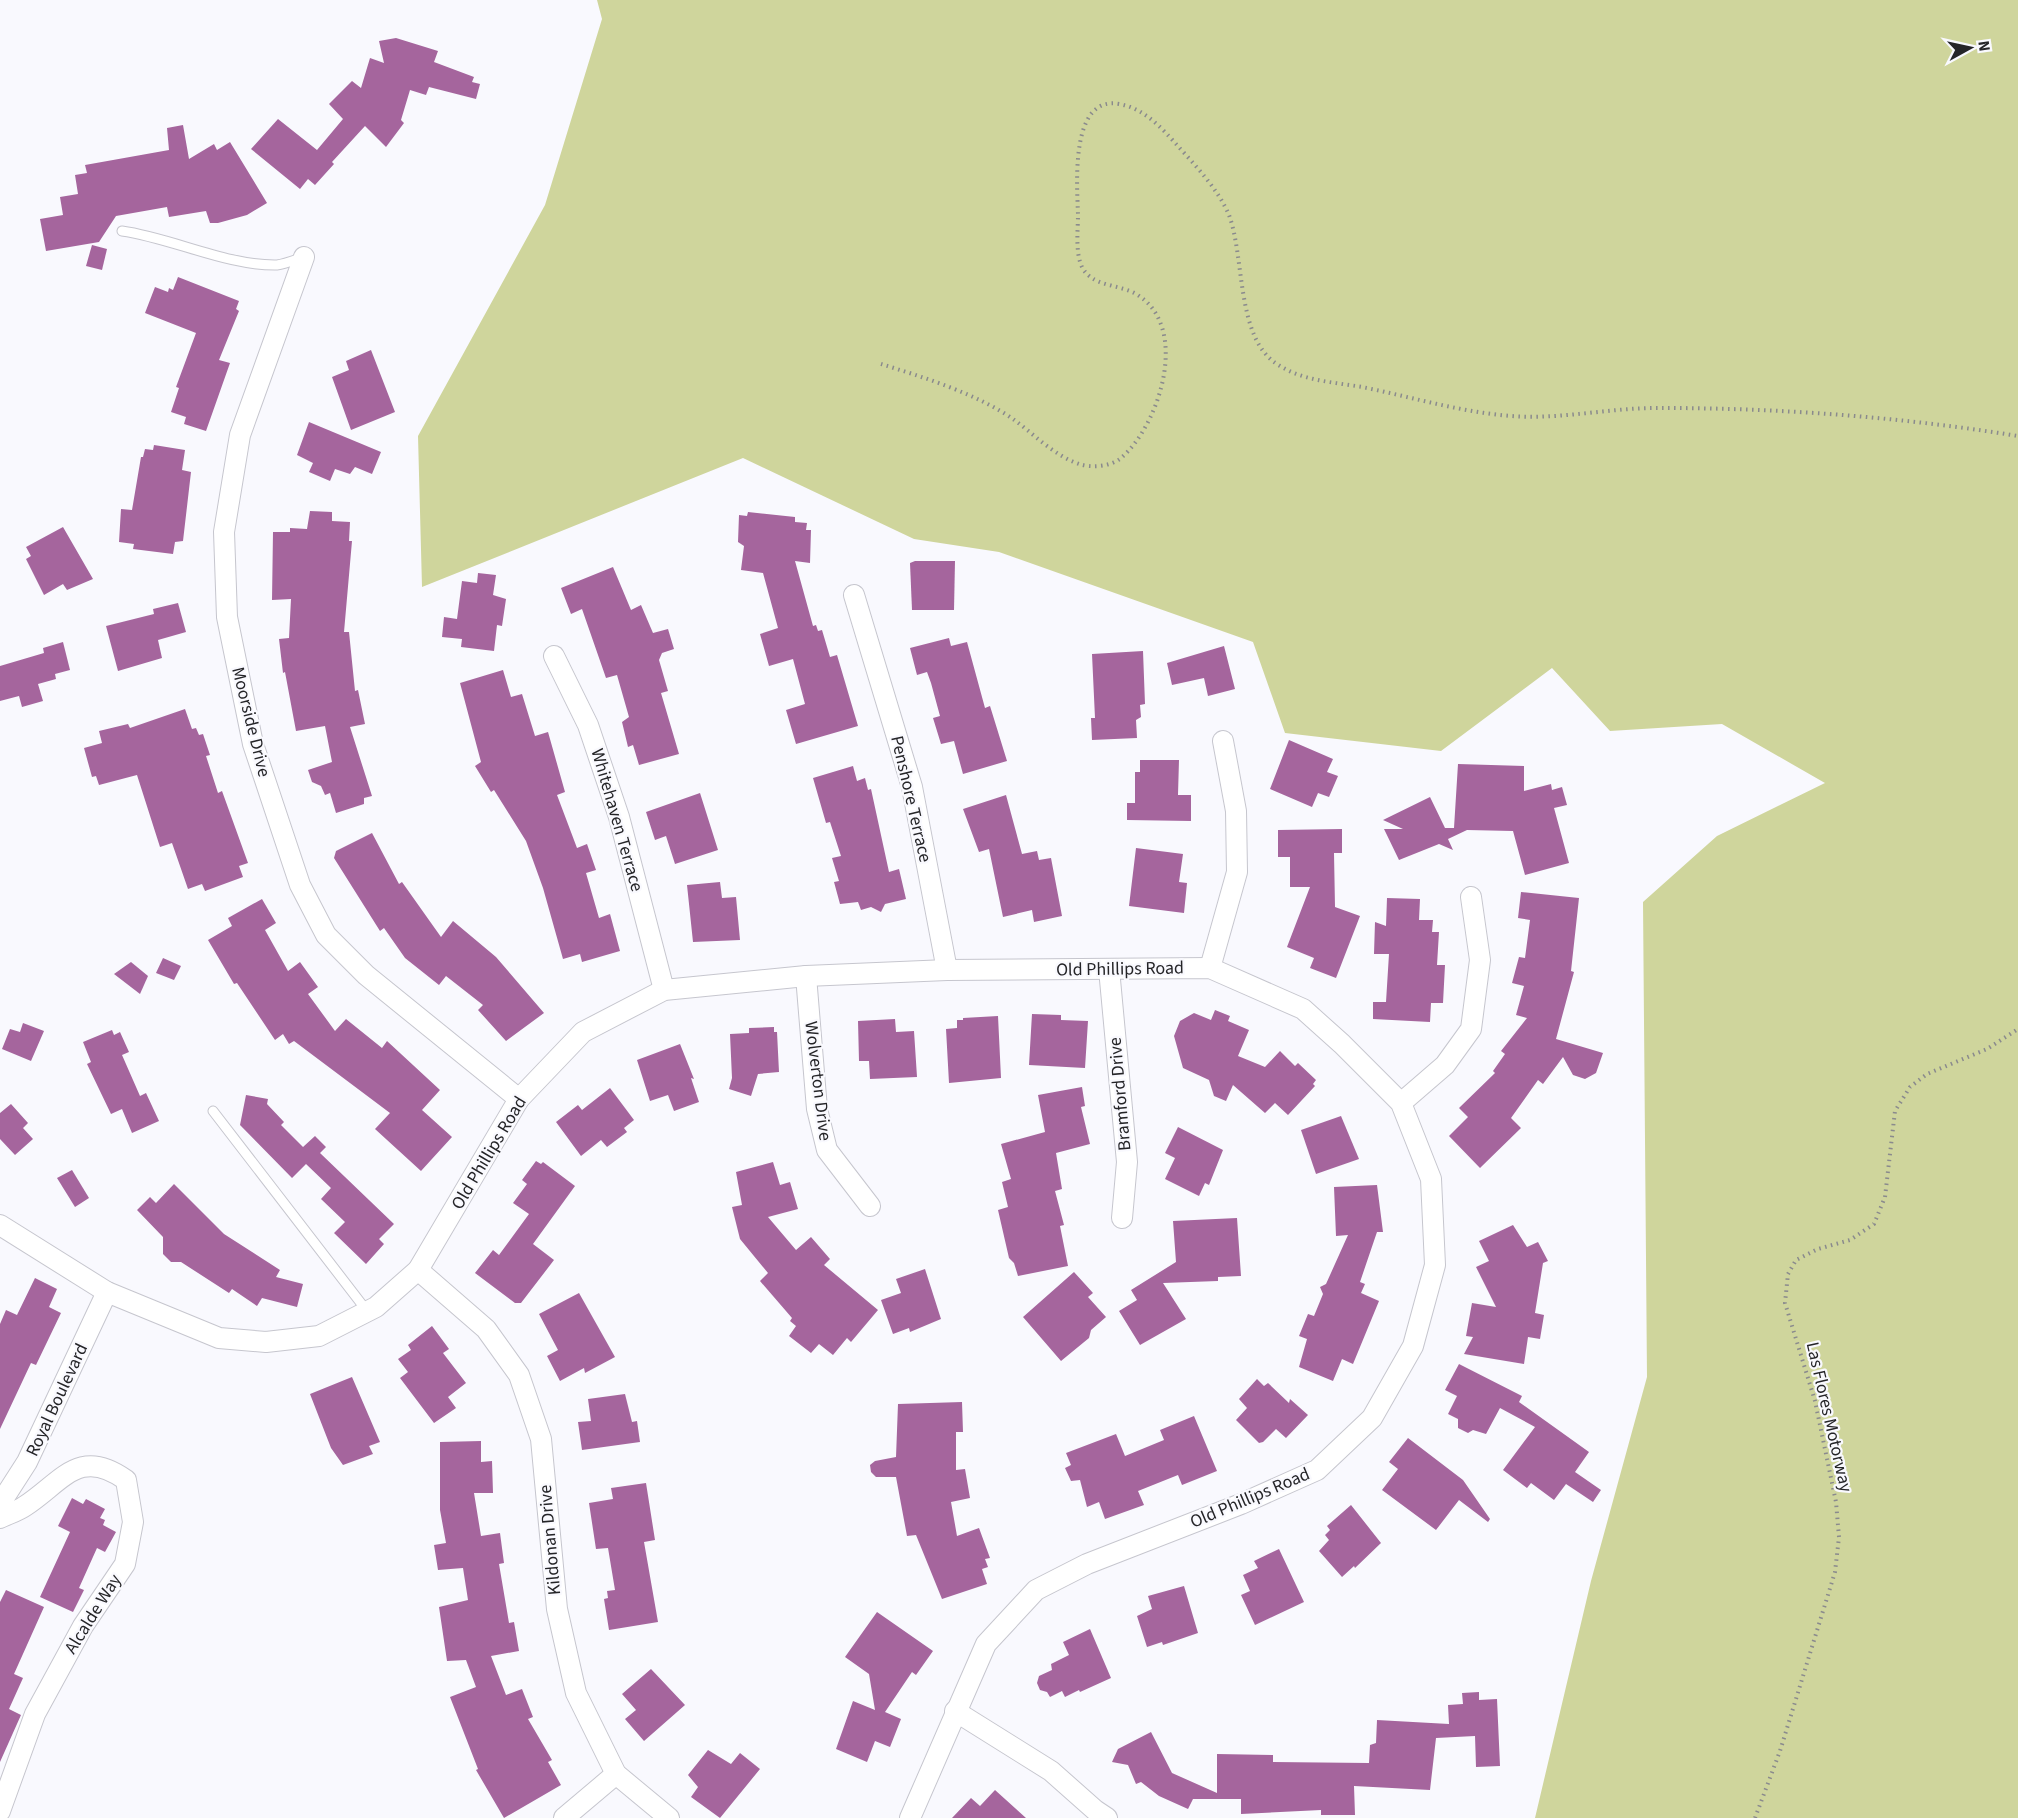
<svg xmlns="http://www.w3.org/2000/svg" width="2018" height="1818" font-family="'Source Sans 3',sans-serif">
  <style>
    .green { fill: #cfd59c }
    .building { fill: #a5659d }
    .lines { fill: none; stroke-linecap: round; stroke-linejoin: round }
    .service-casing { stroke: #c6c6ce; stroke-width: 11 }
    .minor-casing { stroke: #c6c6ce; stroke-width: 22 }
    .path { stroke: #8a8a8d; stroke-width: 4; stroke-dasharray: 1.5 4.5; stroke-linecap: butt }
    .service { stroke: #fff; stroke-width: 9 }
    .minor { stroke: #fff; stroke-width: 20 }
    .labels { text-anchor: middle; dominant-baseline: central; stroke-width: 4.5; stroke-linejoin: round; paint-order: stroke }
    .street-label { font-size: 18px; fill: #252528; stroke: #f9f9fe }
  </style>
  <rect width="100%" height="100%" fill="#f9f9fe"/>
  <!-- green -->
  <polygon class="green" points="597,0 2018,0 2018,1818 1535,1818 1591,1581 1647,1377 1643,902 1717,836 1825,783 1722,724 1610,731 1552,668 1441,751 1285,733 1253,642 999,552 914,539 743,458 422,587 418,436 545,205 602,19"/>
  <!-- building -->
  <g class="building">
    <polygon points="396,38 438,51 434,62 474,77 472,82 480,84 476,99 429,87 426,95 410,90 401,120 404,123 386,147 365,126 332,162 334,164 315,185 308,179 300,189 251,149 278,119 317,150 343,119 329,104 352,81 361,88 370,58 384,63 379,41"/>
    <polygon points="183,125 189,159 214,144 217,150 230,142 267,203 247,215 218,223 210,223 206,211 169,217 167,207 116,216 99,242 46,251 40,219 63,215 60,197 78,194 75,175 87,173 85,165 169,150 167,128"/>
    <polygon points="92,245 107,249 102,270 86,266"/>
    <polygon points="178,277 239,301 236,309 239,311 219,360 230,363 206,431 184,424 186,417 171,412 179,388 176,387 196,333 145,313 155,287 168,292 169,288 173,290"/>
    <polygon points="371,350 395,412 351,430 332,377 349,370 346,361"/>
    <polygon points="309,422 381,452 372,474 355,467 350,474 335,469 330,481 309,472 313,463 297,455"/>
    <polygon points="154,445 185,450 182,470 191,472 183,541 175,542 173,554 133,549 134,544 119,542 121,509 132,510 141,457 143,457 145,449 153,450"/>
    <polygon points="310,511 332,512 332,521 350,522 349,541 352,541 344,632 349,632 355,691 358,690 365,724 350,727 372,796 364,798 364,804 336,813 330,793 325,795 321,786 312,782 308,770 332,762 325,726 296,731 285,672 283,673 279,639 289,638 291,599 272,600 273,532 290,532 290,528 307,529"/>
    <polygon points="748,512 795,517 795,522 807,523 806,530 811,530 810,563 795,561 813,626 816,625 818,631 822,630 830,657 837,655 858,726 796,744 786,710 805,704 793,659 769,666 760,634 778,628 763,573 741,570 744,546 738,542 739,515 747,516"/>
    <polygon points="63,527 93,579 67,590 63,584 44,595 26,559 31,556 26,547"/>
    <polygon points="915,561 955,561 954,610 912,610 910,563"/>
    <polygon points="613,567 631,610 641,605 653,633 668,629 674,649 662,653 659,660 668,691 661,693 679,754 639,765 633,745 628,747 622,722 629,717 617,675 606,678 582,609 571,614 561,588"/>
    <polygon points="478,573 496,575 493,595 506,599 502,626 497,625 494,651 461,647 462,639 442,637 444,617 457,619 462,581 477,583"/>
    <polygon points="178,603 186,632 158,640 162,658 118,671 106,626 154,614 153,609"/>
    <polygon points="949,638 951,646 967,642 985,708 990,706 1007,761 963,774 954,741 941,744 933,718 940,716 931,683 927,672 917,675 910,648"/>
    <polygon points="63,642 70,670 55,674 56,679 38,684 43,701 22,707 19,696 0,701 0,666 44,653 43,648"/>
    <polygon points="1224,646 1235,689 1208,696 1204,678 1172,685 1167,663"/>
    <polygon points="1143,651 1145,704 1140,705 1141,717 1136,720 1137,738 1092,740 1091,718 1095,718 1092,654"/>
    <polygon points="503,670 511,697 522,694 535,736 548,732 565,792 557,795 577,848 587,844 596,870 586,873 599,918 610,914 620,951 582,962 580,954 563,959 543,888 526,841 494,790 491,792 475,766 481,762 460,683"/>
    <polygon points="185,709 192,729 196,728 199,735 203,734 210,755 206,756 218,793 222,791 248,863 239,866 243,877 205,891 202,884 188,889 172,843 160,847 137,775 99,785 96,776 92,777 84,748 102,743 99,731 128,724 130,728"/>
    <polygon points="1289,740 1333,759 1327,772 1338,776 1329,797 1318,793 1312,807 1270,789"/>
    <polygon points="1140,760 1179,760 1178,795 1191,795 1191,821 1127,820 1127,803 1135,803 1135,772 1140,772"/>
    <polygon points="1458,764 1524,766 1524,791 1551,784 1552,790 1562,787 1567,805 1554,808 1569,863 1525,875 1513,831 1467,830 1448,839 1453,850 1439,844 1399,860 1384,829 1403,829 1383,820 1430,797 1445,828 1454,828"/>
    <polygon points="853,766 857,781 865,778 868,790 871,789 889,872 899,869 906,899 885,904 881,912 871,907 861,910 858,902 840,904 834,882 839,881 832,858 841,856 830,822 826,823 813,778"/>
    <polygon points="700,793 718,850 675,864 666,836 655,840 646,812"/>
    <polygon points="1006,795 1022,854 1037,851 1039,860 1051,858 1062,916 1034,922 1032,910 1003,917 989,849 979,852 963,809"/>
    <polygon points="1342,829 1342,853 1334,853 1335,907 1360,916 1336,978 1310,968 1314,958 1287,947 1310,887 1290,887 1290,857 1278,857 1278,830"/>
    <polygon points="372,833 399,884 402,882 441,937 453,921 496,957 544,1013 506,1041 478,1010 483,1005 446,976 439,985 405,958 384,928 380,931 334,858 336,851"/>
    <polygon points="1136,848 1183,854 1179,882 1187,883 1184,913 1129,906"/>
    <polygon points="720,882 722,898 736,897 740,940 693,942 687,885"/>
    <polygon points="1521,892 1579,898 1571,971 1574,972 1556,1039 1603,1053 1596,1073 1585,1079 1573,1075 1563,1057 1543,1084 1538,1080 1511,1118 1521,1128 1480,1168 1449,1136 1468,1117 1459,1108 1495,1073 1493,1071 1505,1054 1501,1051 1527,1018 1516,1015 1524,986 1512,983 1519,957 1525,958 1530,920 1518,918"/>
    <polygon points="1387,898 1420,899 1419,920 1433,920 1432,932 1439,932 1437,965 1445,965 1443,1003 1431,1003 1430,1022 1373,1019 1373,1002 1386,1002 1389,954 1374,954 1375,922 1386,926"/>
    <polygon points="262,899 276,923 265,930 288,971 300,962 318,987 308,994 335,1031 346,1019 382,1048 387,1041 440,1090 422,1110 452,1137 421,1171 375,1129 390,1113 294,1041 289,1044 283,1034 275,1040 237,983 234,984 208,940 232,926 228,918"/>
    <polygon points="163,958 181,966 174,980 156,973"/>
    <polygon points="131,962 148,976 140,994 114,974"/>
    <polygon points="1215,1010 1230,1016 1228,1021 1249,1030 1238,1056 1265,1067 1280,1051 1295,1066 1298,1063 1316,1080 1313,1084 1315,1086 1288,1115 1275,1103 1265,1113 1233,1085 1226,1101 1214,1096 1209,1080 1183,1068 1174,1036 1180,1021 1194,1013 1211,1020"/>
    <polygon points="1032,1014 1061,1015 1061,1020 1088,1021 1085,1068 1029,1065"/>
    <polygon points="998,1016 1001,1078 949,1083 946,1029 957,1028 957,1020 963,1020 963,1018"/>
    <polygon points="895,1019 896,1032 914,1031 917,1077 870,1079 869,1061 859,1061 858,1021"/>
    <polygon points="23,1023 44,1031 31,1061 2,1049 10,1029 20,1032"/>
    <polygon points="774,1027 774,1032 777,1032 779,1072 758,1074 751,1096 729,1089 732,1078 730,1034 749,1033 749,1028"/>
    <polygon points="112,1030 114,1035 120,1032 129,1052 122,1055 140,1096 146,1093 159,1121 132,1133 122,1109 111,1114 87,1064 91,1062 83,1042"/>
    <polygon points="680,1044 694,1079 691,1078 699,1102 674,1111 668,1095 650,1101 637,1060"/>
    <polygon points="1082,1087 1085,1106 1081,1107 1090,1144 1056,1153 1062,1189 1055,1191 1064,1225 1060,1226 1068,1266 1018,1276 1014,1263 1009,1258 998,1210 1008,1207 1002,1182 1011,1179 1001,1144 1045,1132 1038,1095"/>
    <polygon points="610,1088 634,1120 624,1128 627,1132 607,1147 601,1140 581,1156 556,1122 578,1105 582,1110"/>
    <polygon points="246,1095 268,1099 267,1104 284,1122 281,1125 303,1147 315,1136 326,1147 320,1153 394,1224 379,1239 384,1244 366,1264 334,1233 345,1222 321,1199 331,1188 306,1164 292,1178 240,1125"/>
    <polygon points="11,1104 28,1123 23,1128 33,1139 15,1155 0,1139 0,1113"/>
    <polygon points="1341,1116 1359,1159 1316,1174 1301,1130"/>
    <polygon points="1178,1127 1223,1150 1209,1185 1205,1183 1199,1196 1165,1179 1175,1158 1165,1153"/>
    <polygon points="536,1161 541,1164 543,1162 575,1186 533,1244 554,1260 521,1303 515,1303 475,1273 493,1250 499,1255 529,1214 513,1203 527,1184 522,1180"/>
    <polygon points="773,1162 780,1185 790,1182 798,1209 768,1217 796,1250 811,1237 830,1259 824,1265 878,1310 851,1342 847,1338 833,1355 819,1344 811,1353 789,1336 796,1326 790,1321 792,1318 760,1281 768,1273 740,1239 732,1207 742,1205 736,1172"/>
    <polygon points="72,1170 89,1198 75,1207 57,1178"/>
    <polygon points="174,1184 224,1234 280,1270 276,1277 303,1284 297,1307 262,1298 257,1306 232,1289 229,1293 181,1262 171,1262 163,1254 163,1237 137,1210 150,1197 156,1203"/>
    <polygon points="1377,1185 1383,1232 1377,1232 1360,1282 1365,1284 1361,1293 1379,1301 1353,1364 1342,1359 1333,1381 1299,1367 1307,1339 1299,1336 1308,1314 1314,1316 1323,1294 1320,1287 1326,1284 1348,1235 1336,1236 1334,1187"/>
    <polygon points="1237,1218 1241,1276 1218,1277 1218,1281 1163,1283 1186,1319 1140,1345 1119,1311 1137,1300 1131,1290 1176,1262 1173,1221"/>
    <polygon points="1513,1225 1527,1247 1538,1242 1548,1261 1543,1263 1535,1313 1544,1315 1540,1339 1528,1337 1524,1364 1464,1354 1473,1337 1466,1336 1472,1303 1496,1307 1476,1267 1489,1261 1479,1241"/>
    <polygon points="925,1269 941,1319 910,1332 909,1328 893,1334 881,1300 901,1293 896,1279"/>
    <polygon points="1074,1272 1093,1293 1088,1297 1106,1317 1091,1330 1089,1338 1061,1361 1023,1317"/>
    <polygon points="35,1278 57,1289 49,1307 61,1313 36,1365 31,1363 0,1429 0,1324 6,1310 17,1315"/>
    <polygon points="579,1293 615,1357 585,1373 584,1368 560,1381 547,1356 558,1350 539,1314"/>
    <polygon points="432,1326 449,1349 443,1353 466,1383 448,1397 456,1408 434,1423 400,1378 408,1372 398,1359 411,1350 408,1345"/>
    <polygon points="1459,1364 1522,1396 1519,1402 1589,1452 1575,1472 1601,1490 1593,1502 1566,1484 1554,1500 1531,1483 1527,1488 1503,1470 1535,1427 1500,1408 1486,1434 1473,1430 1468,1433 1458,1428 1458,1419 1448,1414 1457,1396 1445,1390"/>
    <polygon points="352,1377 380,1442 369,1446 373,1454 343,1465 331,1448 310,1394"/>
    <polygon points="1257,1379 1264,1386 1268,1383 1289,1403 1290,1399 1308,1415 1286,1438 1276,1429 1263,1442 1259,1443 1236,1420 1247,1408 1239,1399"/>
    <polygon points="625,1394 632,1422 637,1421 640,1442 582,1450 578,1422 591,1421 588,1399"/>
    <polygon points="962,1402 963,1432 956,1432 956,1470 965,1469 970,1498 951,1502 957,1536 979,1528 990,1558 985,1559 988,1567 982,1569 987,1584 942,1599 916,1535 907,1536 896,1477 876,1477 871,1472 870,1465 875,1461 896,1457 898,1404"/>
    <polygon points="1194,1416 1217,1471 1182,1485 1178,1475 1138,1491 1144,1505 1105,1519 1099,1502 1087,1507 1080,1480 1071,1481 1065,1468 1071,1465 1066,1453 1116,1434 1125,1456 1164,1440 1160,1430"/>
    <polygon points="1408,1438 1463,1480 1490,1519 1488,1522 1459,1500 1436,1530 1382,1490 1398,1469 1389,1462"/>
    <polygon points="481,1441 481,1462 492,1461 493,1493 474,1493 481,1536 500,1533 504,1563 499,1564 509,1623 514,1622 519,1651 491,1656 506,1695 522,1689 533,1717 528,1719 552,1760 548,1762 561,1785 504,1818 476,1770 478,1769 450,1697 476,1687 466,1660 447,1661 439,1607 468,1600 463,1568 438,1570 434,1545 446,1543 440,1510 440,1442"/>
    <polygon points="646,1483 655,1540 644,1542 658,1622 609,1630 604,1599 608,1598 607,1591 615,1590 608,1548 596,1549 589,1503 613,1499 611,1488"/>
    <polygon points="72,1498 83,1504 86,1499 105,1509 100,1518 105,1520 103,1525 116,1532 105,1552 97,1548 79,1588 84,1590 73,1612 40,1597 70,1532 58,1526"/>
    <polygon points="1351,1505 1381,1543 1355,1568 1354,1566 1342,1577 1319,1551 1329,1540 1325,1535 1330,1530 1327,1526"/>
    <polygon points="1279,1549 1304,1602 1255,1625 1241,1595 1250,1591 1243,1575 1258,1568 1254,1561"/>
    <polygon points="1184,1586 1198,1633 1163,1645 1162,1642 1147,1647 1137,1616 1152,1609 1148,1596"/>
    <polygon points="6,1590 44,1607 14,1674 23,1678 9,1709 21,1715 0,1762 0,1602"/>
    <polygon points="877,1612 933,1651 916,1675 912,1672 885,1712 901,1719 890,1747 875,1741 867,1762 836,1749 853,1701 875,1710 869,1674 845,1657"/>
    <polygon points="1090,1629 1111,1678 1080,1692 1079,1690 1065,1697 1062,1691 1050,1697 1047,1692 1040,1690 1037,1683 1039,1676 1052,1670 1051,1664 1069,1655 1063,1642"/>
    <polygon points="651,1669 685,1705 644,1741 625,1719 636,1710 622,1694"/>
    <polygon points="1479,1692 1479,1700 1497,1699 1500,1766 1476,1767 1475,1736 1436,1738 1430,1790 1354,1786 1355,1815 1321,1815 1321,1810 1241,1814 1241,1799 1193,1799 1188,1809 1159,1796 1141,1782 1136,1784 1128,1765 1112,1762 1118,1749 1151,1732 1172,1773 1217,1793 1217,1754 1273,1755 1273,1762 1369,1763 1370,1745 1376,1743 1377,1720 1449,1724 1448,1705 1463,1704 1462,1693"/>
    <polygon points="708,1750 731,1764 740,1753 760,1769 720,1818 691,1797 698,1787 688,1775"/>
    <polygon points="995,1790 1026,1818 952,1818 971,1798 980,1806"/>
  </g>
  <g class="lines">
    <defs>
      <g id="service">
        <path d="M122 231C172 238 227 266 277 265 285 264 295 260 304 257"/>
        <polyline points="213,1111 367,1311"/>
      </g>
      <g id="minor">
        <polyline points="304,257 240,435 224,532 227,617 253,744 300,885 326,935 366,975 519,1099"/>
        <polyline points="854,595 912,787 947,970"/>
        <polyline points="554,656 588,725 619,817 664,990"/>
        <polyline points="1210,968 1237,872 1236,811 1223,741"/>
        <polyline points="1109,969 1127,1162 1122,1218"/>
        <polyline points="806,976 817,1109 827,1150 870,1206"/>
        <polyline points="1401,1103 1445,1065 1471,1029 1480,960 1471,897"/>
        <polyline points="0,1225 107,1292 219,1338 266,1342 319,1336 376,1307 418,1270 519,1099 583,1032 664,990 806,976 947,970 1210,968 1303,1009 1342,1044 1401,1103 1431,1179 1435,1265 1413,1346 1372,1418 1317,1470 1241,1504 1087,1564 1036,1590 986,1644 910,1818"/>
        <polyline points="418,1270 486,1329 519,1375 541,1439 557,1609 576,1693 616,1774 669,1818"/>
        <polyline points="0,1504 27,1462 107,1292"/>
        <path d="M0 1518C8 1514 18 1511 25 1506 62 1482 79 1446 126 1480L133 1522 125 1564 83 1626 35 1714 0 1811"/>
        <polyline points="955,1711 1051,1771 1095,1810 1107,1818"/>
        <polyline points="564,1818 616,1774"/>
      </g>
    </defs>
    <!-- service casing -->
    <use href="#service" class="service-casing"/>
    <!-- minor casing -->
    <use href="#minor" class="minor-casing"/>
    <!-- path -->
    <g class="path">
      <path d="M881 364C923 377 977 394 1013 419 1034 434 1053 455 1079 464 1091 468 1110 467 1121 458 1160 425 1191 326 1136 294 1119 284 1092 287 1082 267 1075 252 1078 230 1078 214 1077 184 1070 95 1119 104 1143 108 1160 126 1176 144 1195 165 1218 189 1229 215 1245 258 1236 338 1277 364 1302 381 1333 382 1362 387 1412 397 1460 412 1511 416 1562 420 1612 407 1662 408 1781 408 1901 417 2018 436"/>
      <polyline points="1755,1818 1780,1751 1835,1572 1839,1537 1836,1502 1815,1401 1785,1303 1788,1274 1796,1260 1818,1249 1850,1240 1874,1224 1885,1197 1895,1111 1910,1087 1927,1074 1987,1049 2018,1029"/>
    </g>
    <!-- service -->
    <use href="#service" class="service"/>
    <!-- minor -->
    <use href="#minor" class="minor"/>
  </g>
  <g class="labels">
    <!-- street labels -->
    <g class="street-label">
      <text transform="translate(251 722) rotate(76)">Moorside Drive</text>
      <text transform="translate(911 799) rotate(77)">Penshore Terrace</text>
      <text transform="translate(617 820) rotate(74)">Whitehaven Terrace</text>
      <text transform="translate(1120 969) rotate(-1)">Old Phillips Road</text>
      <text transform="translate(818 1081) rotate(83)">Wolverton Drive</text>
      <text transform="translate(1120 1094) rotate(-95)">Bramford Drive</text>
      <text transform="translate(489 1153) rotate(-59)">Old Phillips Road</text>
      <text transform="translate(57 1400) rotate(-65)">Royal Boulevard</text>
      <text transform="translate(1829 1417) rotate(77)">Las Flores Motorway</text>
      <text transform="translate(1250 1498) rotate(-23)">Old Phillips Road</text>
      <text transform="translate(550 1540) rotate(-95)">Kildonan Drive</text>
      <text transform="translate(93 1614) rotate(-58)">Alcalde Way</text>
    </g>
  </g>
  <!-- north arrow -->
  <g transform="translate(1970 48) rotate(82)" stroke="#f9f9fe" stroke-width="4.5" paint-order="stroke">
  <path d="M0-4.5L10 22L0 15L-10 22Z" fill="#252528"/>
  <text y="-9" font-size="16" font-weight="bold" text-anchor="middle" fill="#252528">N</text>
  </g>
</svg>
